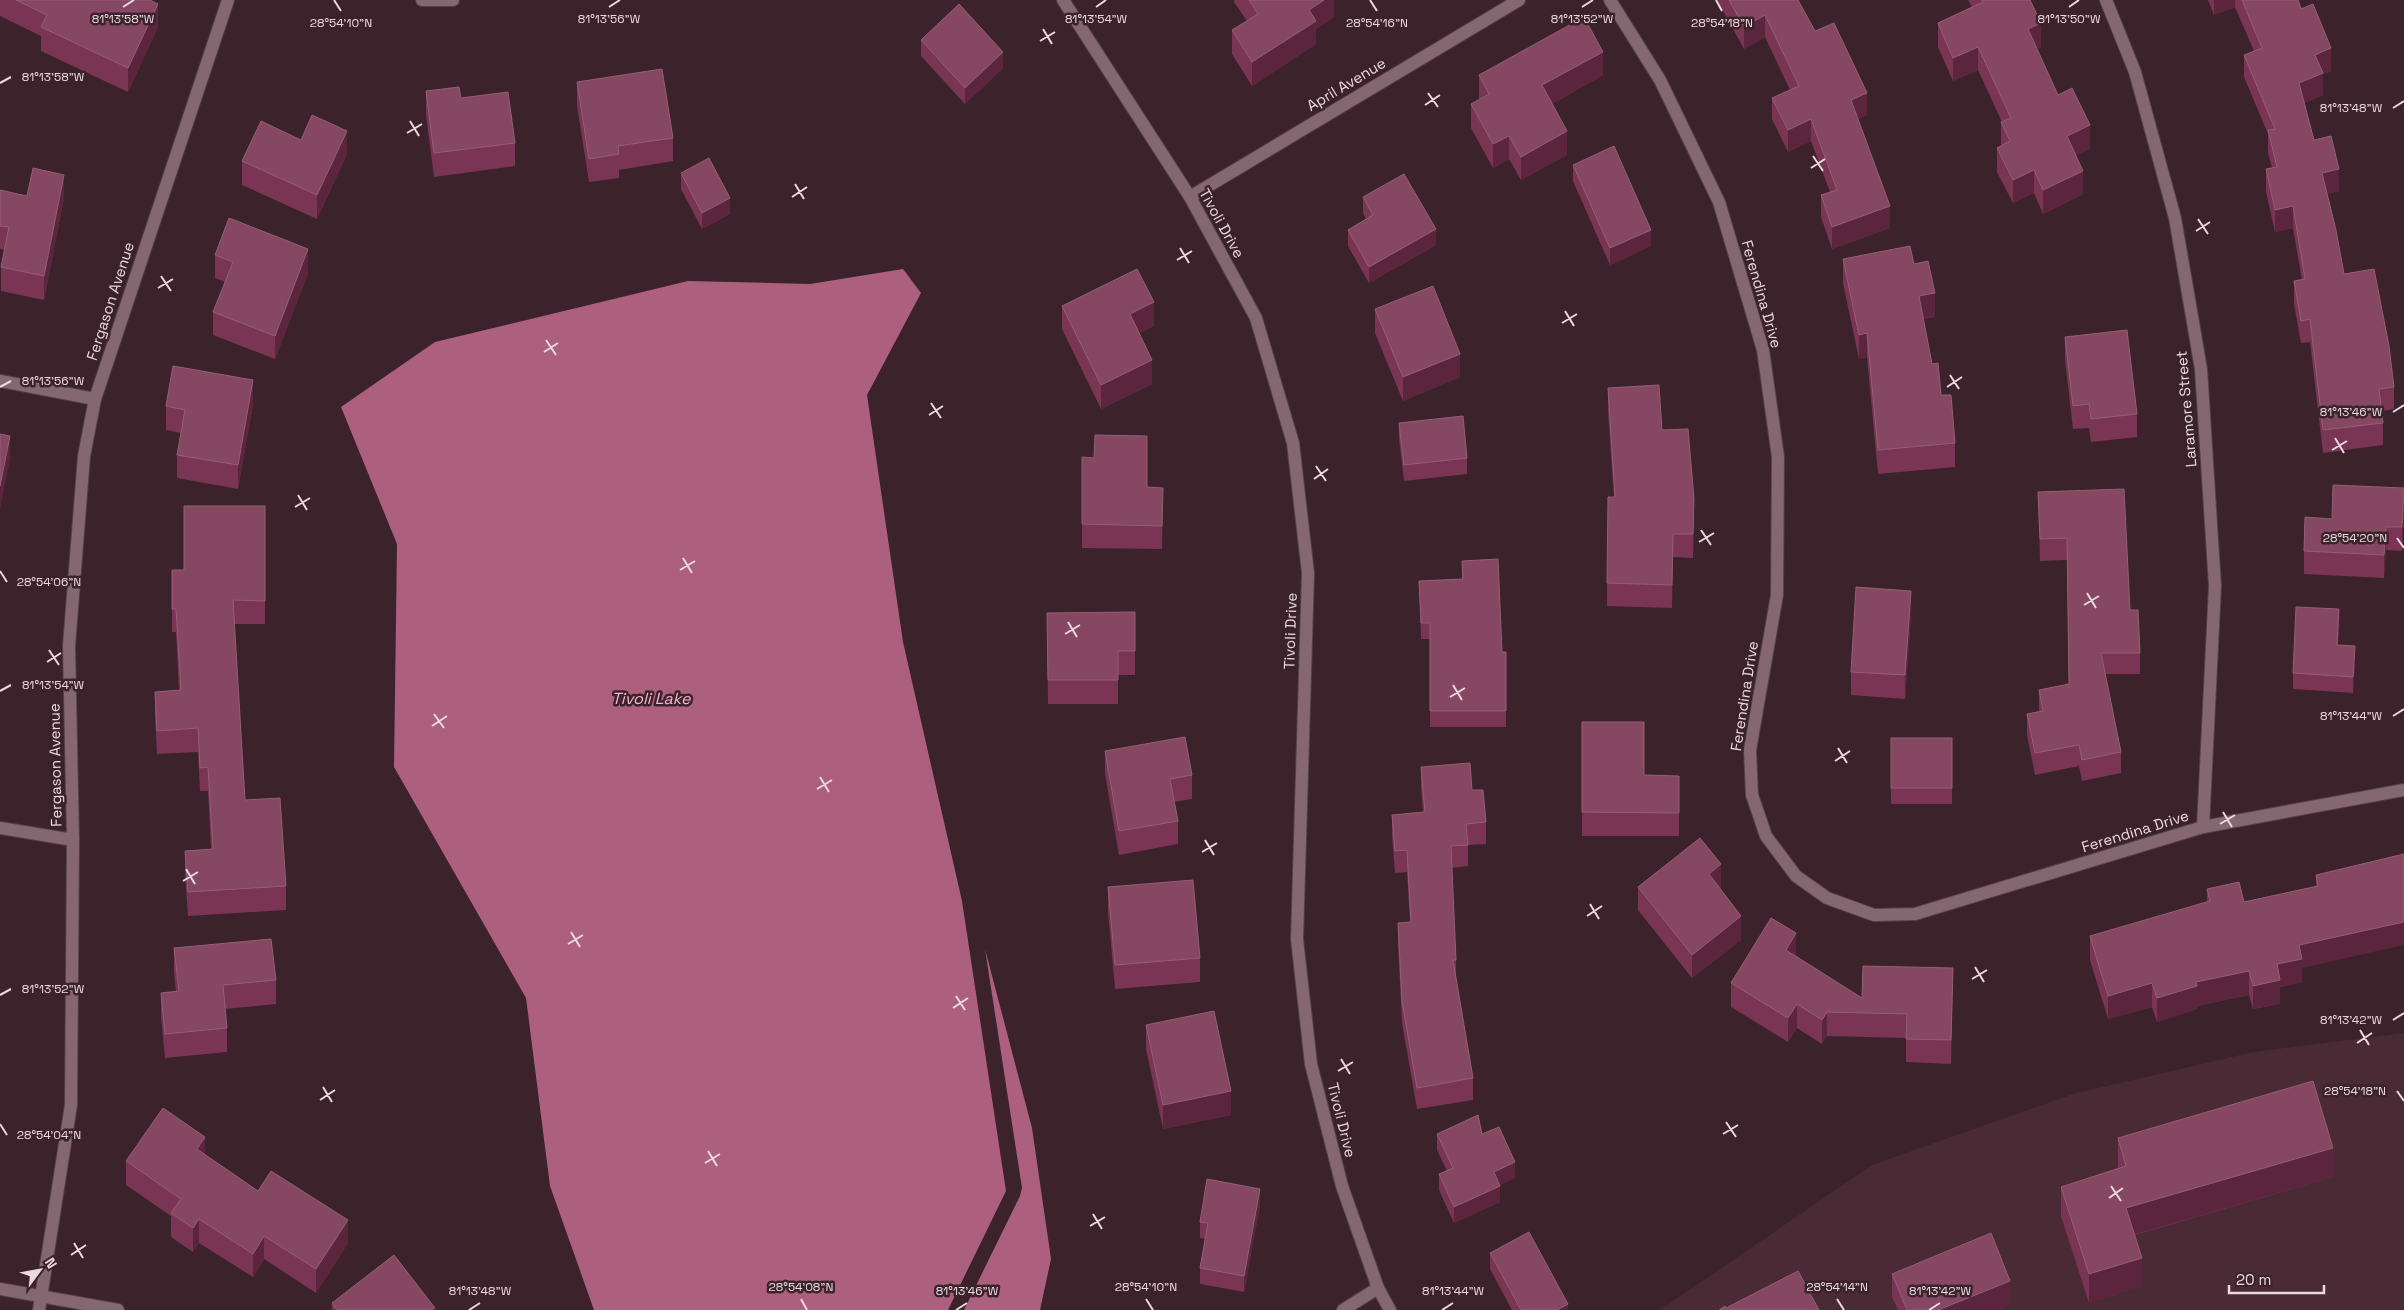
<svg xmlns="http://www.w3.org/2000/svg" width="2404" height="1310" font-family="'Space Grotesk',sans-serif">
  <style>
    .built { fill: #492a35 }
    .water { fill: #ad607e }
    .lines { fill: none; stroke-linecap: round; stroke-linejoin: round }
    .minor-casing { stroke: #554149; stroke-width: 14 }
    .tertiary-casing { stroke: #554149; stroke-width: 14 }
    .minor { stroke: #846771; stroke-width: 12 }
    .tertiary { stroke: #846771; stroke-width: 12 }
    .wall { fill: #793553 }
    .shaded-wall { fill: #5b263d }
    .building { fill: #854762; stroke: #955e76 }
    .ticks { fill: none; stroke: #ead9de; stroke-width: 2 }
    .labels { text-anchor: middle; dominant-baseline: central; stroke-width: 5; stroke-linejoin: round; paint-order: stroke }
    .street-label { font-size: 15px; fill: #ead9de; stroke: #3b222b }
    .water-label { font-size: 16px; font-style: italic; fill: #f9b6ce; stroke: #3b222b }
    .ticks-label { font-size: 12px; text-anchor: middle; fill: #ead9de; stroke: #3b222b; stroke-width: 5; stroke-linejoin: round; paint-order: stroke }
  </style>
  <rect width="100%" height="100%" fill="#3b222b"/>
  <!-- built -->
  <polygon class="built" points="2404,1033 2404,1310 1660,1310 1872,1165 2073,1094 2253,1052"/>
  <!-- water -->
  <g class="water">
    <polygon points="903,269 921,293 867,395 903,642 962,901 1006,1191 948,1310 594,1310 550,1186 526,998 394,767 397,544 341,407 435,342 688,281 810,284"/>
    <polygon points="985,949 1032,1128 1051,1259 1040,1310 964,1310 1020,1196 1022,1188"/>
  </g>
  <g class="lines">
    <defs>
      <g id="minor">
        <polyline points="422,0 453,0"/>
        <polyline points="1610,0 1660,80 1719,202 1763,350 1778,457 1777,595 1750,750 1752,795 1766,836 1796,876 1827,898 1874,915 1915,914 2203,827 2404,790"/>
        <polyline points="2106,0 2135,72 2175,218 2201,369 2215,586 2203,827"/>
        <polyline points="1190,197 1519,0"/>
        <polyline points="0,381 95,399"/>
        <polyline points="0,828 73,840"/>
        <polyline points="0,1289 118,1310"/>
        <polyline points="39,1310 71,1105 73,840 69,646 84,456 95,399 228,0"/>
        <polyline points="1343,1310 1378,1288"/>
      </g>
      <polyline id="tertiary" points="1063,0 1190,197 1256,318 1293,443 1308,573 1297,939 1311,1064 1342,1186 1378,1288 1390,1310"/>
    </defs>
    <!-- minor casing -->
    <use href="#minor" class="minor-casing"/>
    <!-- tertiary casing -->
    <use href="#tertiary" class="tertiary-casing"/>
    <!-- minor -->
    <use href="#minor" class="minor"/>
    <!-- tertiary -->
    <use href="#tertiary" class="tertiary"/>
  </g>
  <!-- wall -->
  <g class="wall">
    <polygon points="0,0 150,0 158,27 128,92 41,51 41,36 0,16"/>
    <polygon points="1234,0 1334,0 1334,17 1316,29 1316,44 1252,86 1232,54 1232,30 1247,21 1234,2"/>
    <polygon points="1717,0 1798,0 1815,31 1867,115 1858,119 1890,228 1832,249 1821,217 1821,195 1830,192 1811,141 1788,152 1772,119 1772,98 1790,90 1765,37 1744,49"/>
    <polygon points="1968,0 2030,0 2041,47 2037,49 2058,95 2090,149 2076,155 2083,194 2043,214 2034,193 2013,203 1997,172 1997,148 2001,146 2001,122 2002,122 1978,70 1953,81 1938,47 1938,23 1972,7"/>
    <polygon points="2208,0 2298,0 2331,71 2323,74 2323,95 2304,103 2314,140 2339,191 2327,194 2344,274 2394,387 2394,409 2382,411 2383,423 2383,445 2323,453 2310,342 2301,343 2294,304 2294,281 2302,280 2293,228 2275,232 2266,192 2266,169 2272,168 2268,153 2268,134 2244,77 2244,55 2254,51 2235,7 2214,15"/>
    <polygon points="921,40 1003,68 965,104 921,56"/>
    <polygon points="1479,75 1603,75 1552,104 1567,155 1521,180 1509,159 1493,168 1471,128 1471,104 1480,100 1479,98"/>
    <polygon points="577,82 673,138 673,161 619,170 619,178 589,182 577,106"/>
    <polygon points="426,91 461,98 515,143 515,166 434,177 426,115"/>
    <polygon points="301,140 347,154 317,219 242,185 242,161"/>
    <polygon points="1573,165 1651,246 1610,265 1573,181"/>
    <polygon points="681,173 730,214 702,229 681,189"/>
    <polygon points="0,190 27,196 64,198 44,300 1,291 1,267 5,250 0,249"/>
    <polygon points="1363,197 1436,245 1369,283 1348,246 1348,230 1366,219 1363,213"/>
    <polygon points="215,255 308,273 275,359 213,335 213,312 225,282 215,278"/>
    <polygon points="1843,259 1914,264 1935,317 1923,319 1932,364 1955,443 1955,467 1878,474 1867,357 1859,359 1843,283"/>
    <polygon points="1062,306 1154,326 1139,333 1152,384 1101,409 1062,329"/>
    <polygon points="1375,309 1460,377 1403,401 1375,333"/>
    <polygon points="2065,337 2137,414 2137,437 2091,442 2089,428 2073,429 2065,360"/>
    <polygon points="1608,388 1662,430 1694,523 1693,558 1673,557 1672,608 1607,606 1607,583 1614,497 1608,412"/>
    <polygon points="253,404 238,489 177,478 177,455 181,433 166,430 166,406"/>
    <polygon points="1399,423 1467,458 1467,474 1404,481 1399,439"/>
    <polygon points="1082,457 1147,487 1163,488 1162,549 1082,548"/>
    <polygon points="2038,492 2130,610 2140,653 2140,674 2105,674 2121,752 2121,773 2082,781 2079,766 2035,775 2027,735 2027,714 2039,711 2039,690 2069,684 2067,560 2040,561"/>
    <polygon points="265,506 265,624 234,624 245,800 286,886 286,910 188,916 185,874 185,851 211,849 208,791 200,791 198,752 157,754 155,716 155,692 179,690 176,632 172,632 172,570 184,570"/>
    <polygon points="2404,512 2402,551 2386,550 2384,578 2304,574 2304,551 2332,519"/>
    <polygon points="1462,561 1502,652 1506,652 1506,727 1430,727 1430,639 1421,639 1419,581 1462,579"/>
    <polygon points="1911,615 1905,699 1851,695 1851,672"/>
    <polygon points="2339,625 2338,645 2355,662 2353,693 2293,689 2293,673"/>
    <polygon points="1047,637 1135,651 1135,675 1118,675 1118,704 1048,704"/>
    <polygon points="1582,722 1644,775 1679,776 1679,836 1582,836"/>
    <rect x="1891" y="738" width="61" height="66"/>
    <polygon points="1105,751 1192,775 1192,799 1174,802 1178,821 1178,844 1119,855 1105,774"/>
    <polygon points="1421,767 1472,790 1486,822 1486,844 1468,845 1468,866 1452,868 1456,960 1456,981 1473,1078 1473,1100 1417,1109 1402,1023 1398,944 1398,923 1410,922 1407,872 1395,873 1392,836 1392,815 1423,812 1421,788"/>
    <polygon points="2404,854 2302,968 2302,982 2280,987 2280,1004 2253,1009 2249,995 2197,1006 2197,1009 2157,1022 2152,1007 2108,1019 2090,960 2090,936 2207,902 2207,889 2244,902 2316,886 2316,875"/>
    <polygon points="1108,887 1200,958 1200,982 1115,989 1108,911"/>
    <polygon points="1638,887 1721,888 1720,889 1741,940 1692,978 1638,910"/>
    <polygon points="174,948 276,980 276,1004 225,1009 227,1028 227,1052 165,1058 161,1017 161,993 176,992 174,971"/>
    <polygon points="1796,957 1862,998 1953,968 1951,1064 1906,1062 1906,1038 1827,1036 1822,1044 1797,1028 1788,1042 1731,1007 1731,983"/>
    <polygon points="1146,1025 1231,1115 1163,1129 1146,1049"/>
    <polygon points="1437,1134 1482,1134 1515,1178 1500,1185 1500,1202 1454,1223 1439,1190 1439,1174 1447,1171 1437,1150"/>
    <polygon points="2118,1138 2333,1177 2135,1235 2142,1286 2089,1303 2061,1216 2061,1187 2118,1168"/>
    <polygon points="205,1155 258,1191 348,1243 316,1293 264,1259 253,1277 199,1243 193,1252 171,1237 171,1216 126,1185 126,1161"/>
    <polygon points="1260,1205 1244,1292 1200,1284 1200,1268 1205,1239 1200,1238 1200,1222"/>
    <polygon points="1490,1253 1568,1310 1512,1310 1490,1269"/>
    <polygon points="1892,1274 2010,1304 1996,1310 1898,1310 1892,1297"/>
    <polygon points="332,1303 435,1310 332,1310"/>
  </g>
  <!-- shaded-wall -->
  <g class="shaded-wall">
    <polygon points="1324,0 1334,0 1334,17 1316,29 1316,44 1252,86 1252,62 1309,10"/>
    <polygon points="2214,0 2235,0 2235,7 2214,15"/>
    <polygon points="158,4 158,27 128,92 128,68"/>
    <polygon points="1765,15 1765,37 1744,49 1744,27"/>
    <polygon points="2041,23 2041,47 2028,53 2028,29"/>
    <polygon points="1978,47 1978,70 1953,81 1953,58"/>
    <polygon points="2331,48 2331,71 2323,74 2323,95 2299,105 2299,83 2315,55"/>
    <polygon points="1003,52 1003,68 965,104 965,88"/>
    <polygon points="1603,52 1603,75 1542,109 1542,85"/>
    <polygon points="1867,93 1867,115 1851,122 1851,100"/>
    <polygon points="1811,119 1811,141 1788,152 1788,130"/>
    <polygon points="2090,125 2090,149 2067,160 2067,136"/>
    <polygon points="347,131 347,154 317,219 317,195"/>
    <polygon points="1567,131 1567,155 1521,180 1521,157"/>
    <polygon points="1509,136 1509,159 1493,168 1493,144"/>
    <polygon points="2339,169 2339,191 2322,195 2322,173"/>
    <polygon points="2034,170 2034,193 2013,203 2013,180"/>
    <polygon points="2083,171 2083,194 2043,214 2043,190"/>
    <polygon points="64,175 64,198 44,300 44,276"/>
    <polygon points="730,198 730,214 702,229 702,213"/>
    <polygon points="1890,206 1890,228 1832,249 1832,227"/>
    <polygon points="2293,206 2293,228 2275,232 2275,210"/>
    <polygon points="1436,229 1436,245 1369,283 1369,267"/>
    <polygon points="1651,230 1651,246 1610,265 1610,248"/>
    <polygon points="308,249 308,273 275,359 275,336"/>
    <polygon points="1935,293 1935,317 1919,320 1919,296"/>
    <polygon points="1154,302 1154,326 1130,338 1130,314"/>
    <polygon points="1867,333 1867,357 1859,359 1859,335"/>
    <polygon points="1460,354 1460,377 1403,401 1403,377"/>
    <polygon points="1152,360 1152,384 1101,409 1101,385"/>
    <polygon points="253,380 253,404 238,489 238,465"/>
    <polygon points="10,436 10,460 0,509 0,486"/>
    <polygon points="2404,488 2404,512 2402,551 2402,527"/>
    <polygon points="1694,499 1694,523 1693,558 1693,534"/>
    <polygon points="2386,527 2386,550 2384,578 2384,555"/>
    <polygon points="1673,534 1673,557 1672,608 1672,585"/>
    <polygon points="1911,591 1911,615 1905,699 1905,675"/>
    <polygon points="2339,609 2339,625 2337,661 2337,645"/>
    <polygon points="2355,646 2355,662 2353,693 2353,677"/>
    <polygon points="1721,864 1721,888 1709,898 1709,874"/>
    <polygon points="1741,916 1741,940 1692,978 1692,955"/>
    <polygon points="2404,922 2404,945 2302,968 2302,982 2280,987 2280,1004 2253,1009 2253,986 2299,945"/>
    <polygon points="1796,933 1796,957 1786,950"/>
    <polygon points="2249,971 2249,995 2197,1006 2197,1009 2157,1022 2157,998 2196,982"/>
    <polygon points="2152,983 2152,1007 2108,1019 2108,996"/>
    <polygon points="1797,1004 1797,1028 1788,1042 1788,1018"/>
    <polygon points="1827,1012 1827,1036 1822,1044 1822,1020"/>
    <polygon points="1231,1091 1231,1115 1163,1129 1163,1105"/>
    <polygon points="205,1137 205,1161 197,1149"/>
    <polygon points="2333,1148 2333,1177 2126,1237 2126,1208"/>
    <polygon points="1515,1162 1515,1178 1494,1188 1494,1172"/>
    <polygon points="1500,1186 1500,1202 1454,1223 1454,1207"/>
    <polygon points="1260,1189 1260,1205 1244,1292 1244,1276"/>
    <polygon points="199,1219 199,1243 193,1252 193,1228"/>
    <polygon points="348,1220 348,1243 316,1293 316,1269"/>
    <polygon points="264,1236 264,1259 253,1277 253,1254"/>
    <polygon points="2142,1258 2142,1286 2089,1303 2089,1274"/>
    <polygon points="2010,1281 2010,1304 1996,1310 1938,1310"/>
    <polygon points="1568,1304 1568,1310 1557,1310"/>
  </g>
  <!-- building -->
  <g class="building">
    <polygon points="16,0 150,0 158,4 128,68 41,27 47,15"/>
    <polygon points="1249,0 1324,0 1309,10 1316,21 1252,62 1232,30 1258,14"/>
    <polygon points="1729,0 1798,0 1815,31 1834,23 1867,93 1851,100 1890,206 1832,227 1821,195 1837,190 1811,119 1788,130 1772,98 1799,86 1765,15 1744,27"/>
    <polygon points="1982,0 2030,0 2041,23 2028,29 2058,95 2072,88 2090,125 2067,136 2083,171 2043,190 2034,170 2013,180 1997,148 2010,141 2001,122 2011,118 1978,47 1953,58 1938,23 1983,2"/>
    <polygon points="2242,0 2298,0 2301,9 2313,4 2331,48 2315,55 2323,73 2299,83 2314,140 2331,136 2339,169 2322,173 2336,230 2344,274 2374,269 2389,346 2394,387 2379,389 2383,423 2323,430 2310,319 2301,321 2294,281 2305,279 2293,206 2275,210 2266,169 2277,167 2268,130 2275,129 2244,55 2262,48"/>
    <polygon points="959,4 1003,52 965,88 921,40"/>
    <polygon points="1584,17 1603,52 1542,85 1567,131 1521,157 1509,136 1493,144 1471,104 1489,94 1479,75"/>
    <polygon points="662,69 673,138 618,146 619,154 589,159 577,82"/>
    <polygon points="459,87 461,98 508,92 515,143 434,153 426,91"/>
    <polygon points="312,115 347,131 317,195 242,161 261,121 301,140"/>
    <polygon points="1614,146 1651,230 1610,248 1573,165"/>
    <polygon points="709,158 730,198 702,213 681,173"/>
    <polygon points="33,168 64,175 44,276 1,267 9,227 0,226 0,190 27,196"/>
    <polygon points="1404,174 1436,229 1369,267 1348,230 1373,215 1363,197"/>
    <polygon points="229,218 308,249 275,336 213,312 233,262 215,255"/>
    <polygon points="1910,246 1914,264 1928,261 1935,293 1919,296 1932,364 1938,363 1941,395 1951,395 1955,443 1878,450 1867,333 1859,335 1843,259"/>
    <polygon points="1137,269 1154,302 1130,314 1152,360 1101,385 1062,306"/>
    <polygon points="1433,286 1460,354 1403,377 1375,309"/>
    <polygon points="2127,330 2137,414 2091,419 2089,404 2073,406 2065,337"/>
    <polygon points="173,366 253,380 238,465 177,455 185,410 166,406"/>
    <polygon points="1659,385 1662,430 1688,429 1694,499 1693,534 1673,534 1672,585 1607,583 1608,497 1615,497 1608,388"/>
    <polygon points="1463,416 1467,458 1404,465 1399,423"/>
    <polygon points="0,434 10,436 0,486"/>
    <polygon points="1095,435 1147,436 1147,487 1163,488 1162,526 1082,524 1082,457 1094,458"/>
    <polygon points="2333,485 2404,488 2402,527 2386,527 2384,555 2304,551 2305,517 2332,519"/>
    <polygon points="2124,489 2130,610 2138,610 2140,653 2101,653 2121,752 2082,760 2079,745 2035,753 2027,714 2043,711 2039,690 2069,684 2067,538 2040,539 2038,492"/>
    <polygon points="184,506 265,506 265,601 233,600 245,800 280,798 286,886 188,892 185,851 213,849 208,767 200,768 198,728 157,731 155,692 181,690 176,609 172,609 172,570 184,570"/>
    <polygon points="1498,559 1502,652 1506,652 1506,711 1430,711 1430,623 1421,623 1419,581 1463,579 1462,561"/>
    <polygon points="1856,587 1911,591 1905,675 1851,672"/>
    <polygon points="2296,607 2339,609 2337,645 2355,646 2353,677 2293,673"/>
    <polygon points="1135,612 1135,651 1118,651 1118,680 1048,680 1047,613"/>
    <polygon points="1582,722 1644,722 1644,775 1679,776 1679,813 1582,812"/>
    <polygon points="1185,737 1192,775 1170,779 1178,821 1119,831 1105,751"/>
    <rect x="1891" y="738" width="61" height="50"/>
    <polygon points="1470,763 1472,790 1483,790 1486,822 1466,824 1468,845 1451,846 1456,960 1453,960 1473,1078 1417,1088 1402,1001 1398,923 1411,922 1407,850 1395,851 1392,815 1425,812 1421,767"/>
    <polygon points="1700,838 1721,864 1709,874 1741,916 1692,955 1638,887"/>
    <polygon points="2404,854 2404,922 2299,945 2302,959 2277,964 2280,980 2253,986 2249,971 2196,982 2197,986 2157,998 2152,983 2108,996 2090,936 2210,901 2207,889 2239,882 2244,902 2318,886 2316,875"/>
    <polygon points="1193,880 1200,958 1115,965 1108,887"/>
    <polygon points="1771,918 1796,933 1786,950 1862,998 1863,966 1953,968 1951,1040 1906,1039 1907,1014 1827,1012 1822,1020 1797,1004 1788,1018 1731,983"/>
    <polygon points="271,939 276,980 223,985 227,1028 165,1034 161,993 179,991 174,948"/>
    <polygon points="1214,1011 1231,1091 1163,1105 1146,1025"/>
    <polygon points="2313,1081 2333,1148 2126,1208 2142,1258 2089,1274 2061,1187 2126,1166 2118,1138"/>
    <polygon points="163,1108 205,1137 197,1149 258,1191 271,1171 348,1220 316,1269 264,1236 253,1254 199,1219 193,1228 171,1213 181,1199 126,1161"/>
    <polygon points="1478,1115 1482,1134 1499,1127 1515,1162 1494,1172 1500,1186 1454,1207 1439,1174 1453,1168 1437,1134"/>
    <polygon points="1207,1179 1260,1189 1244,1276 1200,1268 1208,1223 1200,1222"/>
    <polygon points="1529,1232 1568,1304 1557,1310 1521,1310 1490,1253"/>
    <polygon points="1991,1233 2010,1281 1938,1310 1907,1310 1892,1274"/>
    <polygon points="394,1255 435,1308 432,1310 337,1310 332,1303"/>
    <polygon points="1798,1271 1819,1310 1719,1310 1725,1306 1726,1308"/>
  </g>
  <!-- ticks -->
  <path class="ticks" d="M334 0 341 11M1370 0 1377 11M1716 0 1722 11M123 7 134 0M609 7 620 0M1096 7 1106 0M1582 7 1593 0M2069 7 2079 0M1043 29 1052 44M1040 41 1055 32M0 83 11 77M1428 93 1438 107M1425 105 1440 95M2393 108 2404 101M410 121 419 136M407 133 422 124M1813 156 1823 171M1811 168 1825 159M795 184 804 199M792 197 807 187M2198 219 2208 234M2196 231 2210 222M1180 248 1189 263M1177 260 1192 251M161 276 171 291M158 288 173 279M1565 311 1574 326M1562 323 1577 314M546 340 556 355M544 352 558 343M1950 375 1959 389M0 387 11 381M1947 387 1962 377M931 403 941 418M2393 412 2404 405M929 415 943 406M2335 438 2344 453M2332 450 2347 441M1316 466 1326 481M1314 479 1328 469M298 495 307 510M295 507 310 498M1701 530 1711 545M2397 538 2404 548M1699 542 1714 533M683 558 692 573M680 570 695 561M0 571 7 582M2087 593 2096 608M2084 605 2099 596M1068 622 1077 637M1065 634 1080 625M49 650 59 665M47 662 61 653M1453 685 1462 700M0 691 11 685M1450 697 1465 688M434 714 444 728M2393 716 2404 709M432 726 447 716M1838 748 1847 763M1835 761 1850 751M820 777 829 792M817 789 832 780M2223 812 2232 827M2220 824 2235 815M1205 840 1214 855M1202 852 1217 843M186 869 195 884M183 881 198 872M1590 904 1599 919M1587 916 1602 906M571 932 580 947M568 944 583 935M1975 967 1984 982M1972 979 1987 970M0 995 11 989M956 996 965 1010M953 1008 968 998M2393 1020 2404 1013M2360 1030 2369 1045M2357 1043 2372 1033M1341 1059 1350 1074M1338 1071 1353 1062M323 1087 332 1102M2397 1091 2404 1101M320 1100 335 1090M1726 1122 1736 1137M0 1124 7 1135M1723 1134 1738 1125M708 1151 717 1166M705 1163 720 1154M2111 1186 2121 1201M2109 1198 2123 1188M1093 1214 1102 1229M1090 1226 1105 1217M74 1243 83 1258M71 1255 86 1245M801 1299 807 1310M1146 1299 1153 1310M1837 1299 1844 1310M469 1310 480 1303M956 1310 967 1303M1442 1310 1453 1303M1929 1310 1940 1303"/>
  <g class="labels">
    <!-- street labels -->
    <g class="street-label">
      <text transform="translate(1346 84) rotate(-31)">April Avenue</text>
      <text transform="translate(1222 223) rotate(61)">Tivoli Drive</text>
      <text transform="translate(1762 294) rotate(74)">Ferendina Drive</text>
      <text transform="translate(110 301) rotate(-72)">Fergason Avenue</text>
      <text transform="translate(2186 409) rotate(-95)">Laramore Street</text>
      <text transform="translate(1290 631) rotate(-88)">Tivoli Drive</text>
      <text transform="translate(1744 696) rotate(-81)">Ferendina Drive</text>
      <text transform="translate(55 765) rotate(-91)">Fergason Avenue</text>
      <text transform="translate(2135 831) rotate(-17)">Ferendina Drive</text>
      <text transform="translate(1342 1120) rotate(76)">Tivoli Drive</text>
    </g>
    <!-- water labels -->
    <g class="water-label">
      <text x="651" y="698">Tivoli Lake</text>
    </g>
  </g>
  <g class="ticks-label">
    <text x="123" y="23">81°13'58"W</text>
    <text x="609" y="23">81°13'56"W</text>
    <text x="2069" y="23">81°13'50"W</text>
    <text x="1096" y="23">81°13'54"W</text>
    <text x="1582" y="23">81°13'52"W</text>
    <text x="341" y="27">28°54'10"N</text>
    <text x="1377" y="27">28°54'16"N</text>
    <text x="1722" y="27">28°54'18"N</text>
    <text x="53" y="81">81°13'58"W</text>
    <text x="2351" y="112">81°13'48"W</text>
    <text x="53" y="385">81°13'56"W</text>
    <text x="2351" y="416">81°13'46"W</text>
    <text x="2355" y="542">28°54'20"N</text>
    <text x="49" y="586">28°54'06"N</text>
    <text x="53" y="689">81°13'54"W</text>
    <text x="2351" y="720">81°13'44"W</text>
    <text x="53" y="993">81°13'52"W</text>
    <text x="2351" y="1024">81°13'42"W</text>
    <text x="2355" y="1095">28°54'18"N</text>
    <text x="49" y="1139">28°54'04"N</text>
    <text x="801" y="1291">28°54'08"N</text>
    <text x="1146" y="1291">28°54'10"N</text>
    <text x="1837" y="1291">28°54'14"N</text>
    <text x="480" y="1295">81°13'48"W</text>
    <text x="967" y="1295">81°13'46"W</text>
    <text x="1453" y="1295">81°13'44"W</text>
    <text x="1940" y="1295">81°13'42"W</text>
  </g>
  <!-- north arrow -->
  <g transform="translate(40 1270) rotate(58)" stroke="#3b222b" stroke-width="4" paint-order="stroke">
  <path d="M0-4L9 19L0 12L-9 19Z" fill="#ead9de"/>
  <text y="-8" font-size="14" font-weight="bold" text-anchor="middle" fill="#ead9de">N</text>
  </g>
  <!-- scale -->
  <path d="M2229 1285v8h95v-8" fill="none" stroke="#ead9de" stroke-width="2.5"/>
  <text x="2236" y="1285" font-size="15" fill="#ead9de" stroke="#3b222b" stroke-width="4" paint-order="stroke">20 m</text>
</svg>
